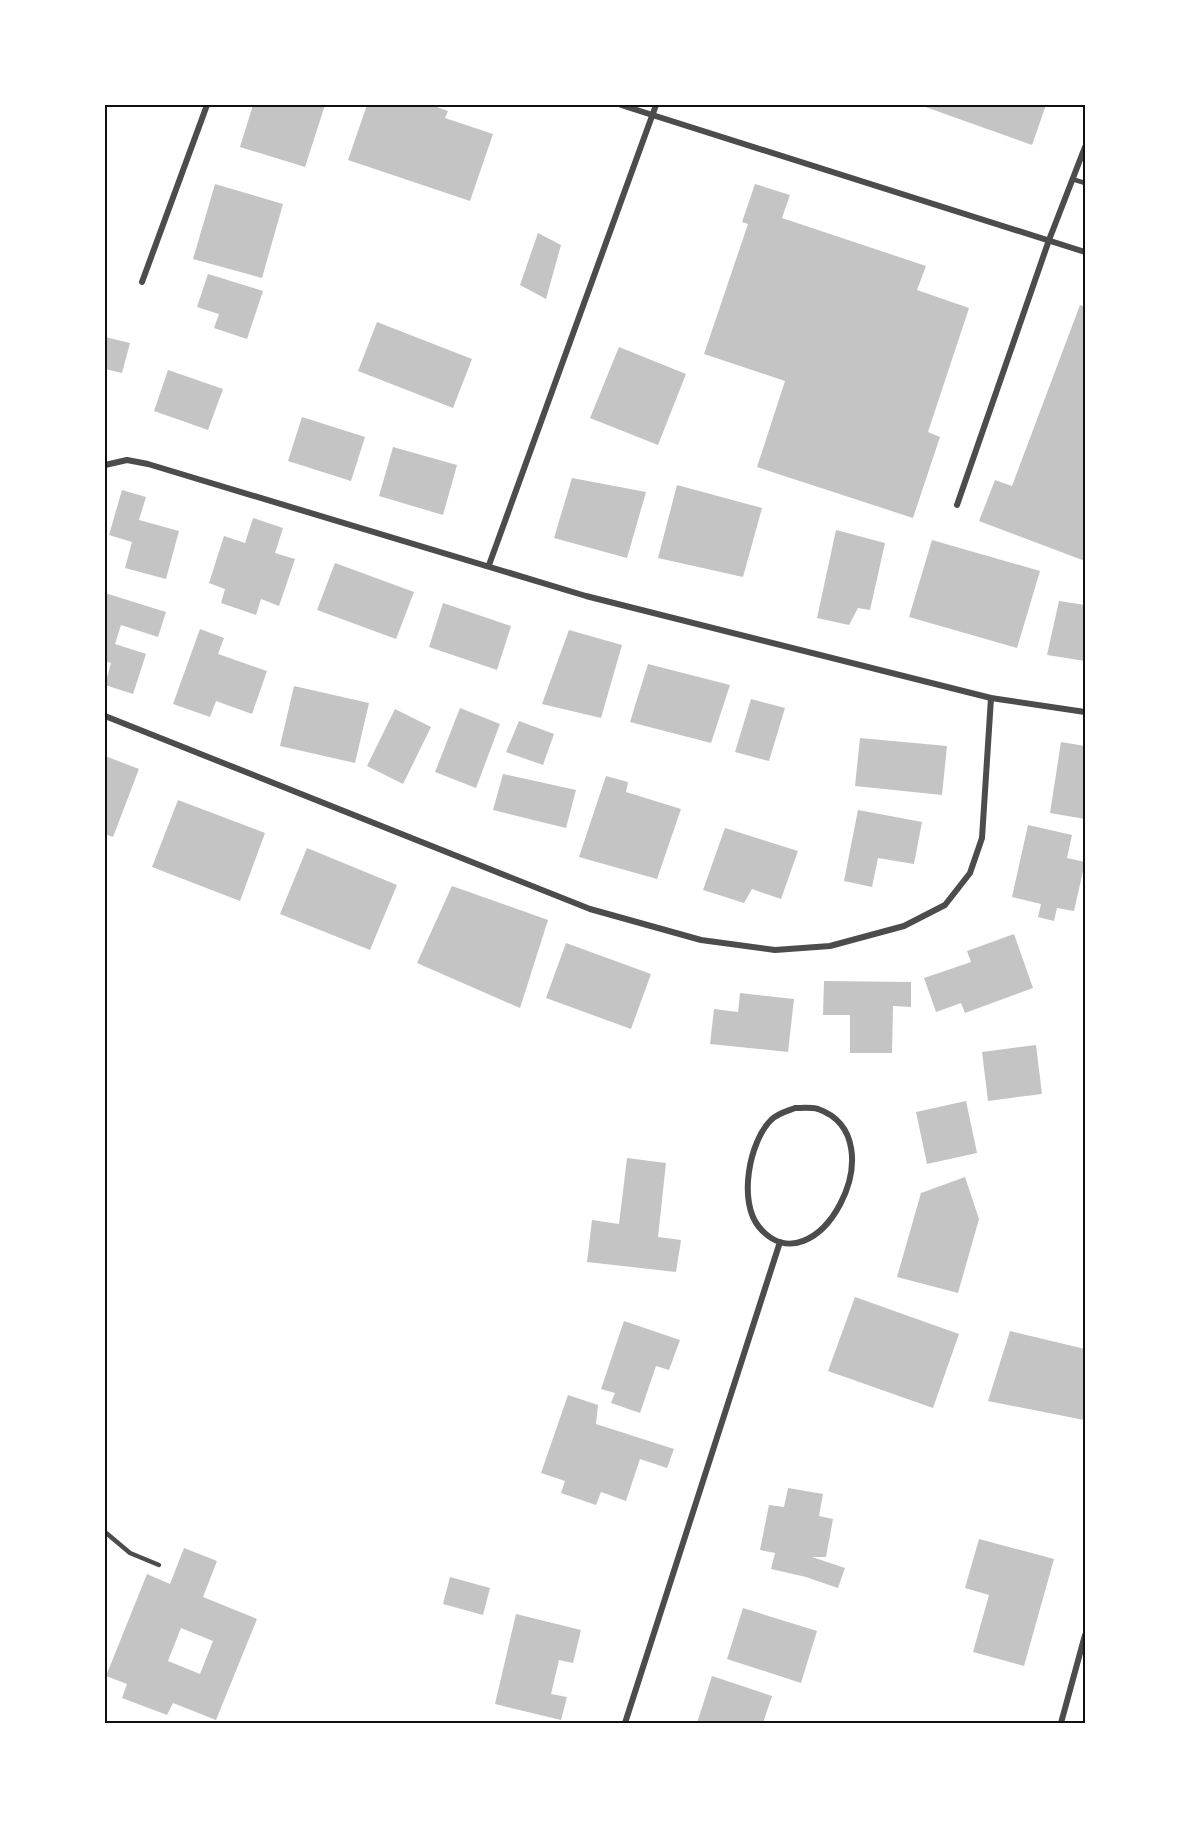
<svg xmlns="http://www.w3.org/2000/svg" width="1190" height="1828" font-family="'Golos Text',sans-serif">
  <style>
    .building { fill: #c4c4c4; fill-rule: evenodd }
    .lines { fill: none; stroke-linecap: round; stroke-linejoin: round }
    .service { stroke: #4c4c4c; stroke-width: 4.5 }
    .minor { stroke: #4c4c4c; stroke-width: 6 }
    .neatline { fill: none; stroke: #111; stroke-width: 2 }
  </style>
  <rect width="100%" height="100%" fill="#fff"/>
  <!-- building -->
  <g class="building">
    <polygon points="253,105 325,105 305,167 240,147"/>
    <polygon points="367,105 431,105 448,111 445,118 493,134 470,201 348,160"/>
    <polygon points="920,105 1046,105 1032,145"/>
    <polygon points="215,184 283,204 262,278 193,259"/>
    <polygon points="755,184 790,195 782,218 926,266 917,290 969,308 928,432 940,437 913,518 757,467 785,381 704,354 748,224 742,222"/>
    <polygon points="538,233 561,245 546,299 520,285"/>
    <polygon points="208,274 263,291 247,339 214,328 219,314 197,307"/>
    <polygon points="1080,305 1085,307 1085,561 979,521 995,480 1012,486"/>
    <polygon points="377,322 472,359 453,408 358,371"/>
    <polygon points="105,337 130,343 122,373 105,369"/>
    <polygon points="619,347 686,374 658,445 590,418"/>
    <polygon points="168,370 223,389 208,430 154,411"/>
    <polygon points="302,417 365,437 351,481 288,461"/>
    <polygon points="393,447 457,465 443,515 379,496"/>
    <polygon points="572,478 646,492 627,558 554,538"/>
    <polygon points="677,485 762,508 743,577 658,558"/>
    <polygon points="122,490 146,497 139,520 179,531 166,579 125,568 132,542 109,535"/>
    <polygon points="253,518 283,528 275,553 295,559 279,606 261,599 256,615 221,603 225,589 209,583 224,536 245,543"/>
    <polygon points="836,530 885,543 870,610 858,608 849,625 817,618"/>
    <polygon points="932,540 1040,571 1017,648 909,617"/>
    <polygon points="335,563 414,592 396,639 317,610"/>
    <polygon points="105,593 166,612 158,637 121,625 115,644 146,654 133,694 105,685 111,663 105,661"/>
    <polygon points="1059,601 1085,605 1085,661 1047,655"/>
    <polygon points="443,603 511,626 497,670 429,647"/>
    <polygon points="200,629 224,638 218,654 267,671 252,714 216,701 210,717 173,704"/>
    <polygon points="569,630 622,645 601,718 542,704"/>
    <polygon points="648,664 730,685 711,743 630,722"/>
    <polygon points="294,686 369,703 355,763 280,746"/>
    <polygon points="751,699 785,708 769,761 735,752"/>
    <polygon points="460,708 500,724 476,788 435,772"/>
    <polygon points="395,709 431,727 403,784 367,766"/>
    <polygon points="519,721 554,734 543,765 506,752"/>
    <polygon points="860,738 947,746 942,795 855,786"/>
    <polygon points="1061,742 1085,746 1085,819 1050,813"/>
    <polygon points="105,756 139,769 113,837 105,834"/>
    <polygon points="503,774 576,790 566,828 493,810"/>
    <polygon points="606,776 628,782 626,792 681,809 657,879 579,857"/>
    <polygon points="178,800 265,833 240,901 152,867"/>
    <polygon points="858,810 922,822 914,864 878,858 872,887 844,881"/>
    <polygon points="1028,825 1072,835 1067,858 1085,862 1074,911 1057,908 1054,921 1038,917 1041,904 1012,897"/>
    <polygon points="725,828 798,851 781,899 752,889 744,903 703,890"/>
    <polygon points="307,848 397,885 370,950 280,914"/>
    <polygon points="452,886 548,920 520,1008 417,963"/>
    <polygon points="1014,934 1033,988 965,1013 961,1003 936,1012 924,978 971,962 967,951"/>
    <polygon points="566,943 651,974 631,1029 546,998"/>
    <polygon points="824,981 911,982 911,1007 893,1006 892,1053 850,1053 850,1015 823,1015"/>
    <polygon points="740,993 794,999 788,1052 710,1044 714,1009 738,1012"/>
    <polygon points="1036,1045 1042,1094 988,1101 982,1052"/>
    <polygon points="966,1101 977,1153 927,1164 916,1112"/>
    <polygon points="627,1158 666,1163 658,1237 681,1240 676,1272 587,1262 592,1220 619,1224"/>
    <polygon points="965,1177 979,1219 958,1293 897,1277 921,1193"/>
    <polygon points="855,1297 959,1334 933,1408 828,1371"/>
    <polygon points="624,1321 680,1340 669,1370 656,1366 640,1413 611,1403 615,1393 601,1389"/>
    <polygon points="1010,1331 1085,1349 1084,1420 988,1401"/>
    <polygon points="568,1395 598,1405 596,1424 674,1449 667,1468 640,1459 626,1501 601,1492 596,1505 561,1493 565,1481 541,1473"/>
    <polygon points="788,1488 823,1494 819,1516 833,1519 826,1557 812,1557 845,1568 838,1588 806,1577 771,1569 775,1553 760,1550 769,1505 784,1507"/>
    <polygon points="979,1539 1054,1559 1024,1666 973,1652 989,1595 965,1588"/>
    <path d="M184 1548 217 1561 203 1597 257 1619 216 1720 173 1703 167 1715 122 1698 127 1684 106 1676 147 1574 170 1584ZM181 1628 213 1641 200 1674 168 1661Z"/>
    <polygon points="450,1577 490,1588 483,1615 443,1604"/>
    <polygon points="743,1608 817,1631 801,1683 727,1659"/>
    <polygon points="516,1614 581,1630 573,1663 559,1660 551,1694 567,1697 561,1720 495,1704"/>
    <polygon points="712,1676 772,1696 763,1723 697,1723"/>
  </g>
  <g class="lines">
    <!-- service -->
    <g class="service">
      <polyline points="1072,179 1085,183"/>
      <polyline points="105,1532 130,1553 159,1565"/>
    </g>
    <!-- minor -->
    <g class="minor">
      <polyline points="621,105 1085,252"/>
      <polyline points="142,282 207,105"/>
      <polyline points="105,465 127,460 148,464 586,596 991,698 1085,712"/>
      <polyline points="957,505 1049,240 1085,147"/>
      <polyline points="489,565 656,105"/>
      <polyline points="105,716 590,909 701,940 775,950 830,946 904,926 945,905 970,873 982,838 991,698"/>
      <path d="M795 1108C802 1108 811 1107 818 1109 900 1138 815 1294 759 1227 738 1202 749 1142 771 1120 776 1114 787 1111 795 1108Z"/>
      <polyline points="625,1723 780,1242"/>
      <polyline points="1061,1723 1085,1635"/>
    </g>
  </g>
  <!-- border -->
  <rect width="1190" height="1828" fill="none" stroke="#ffffff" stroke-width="213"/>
  <rect x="106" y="106" width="978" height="1616" class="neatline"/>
</svg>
